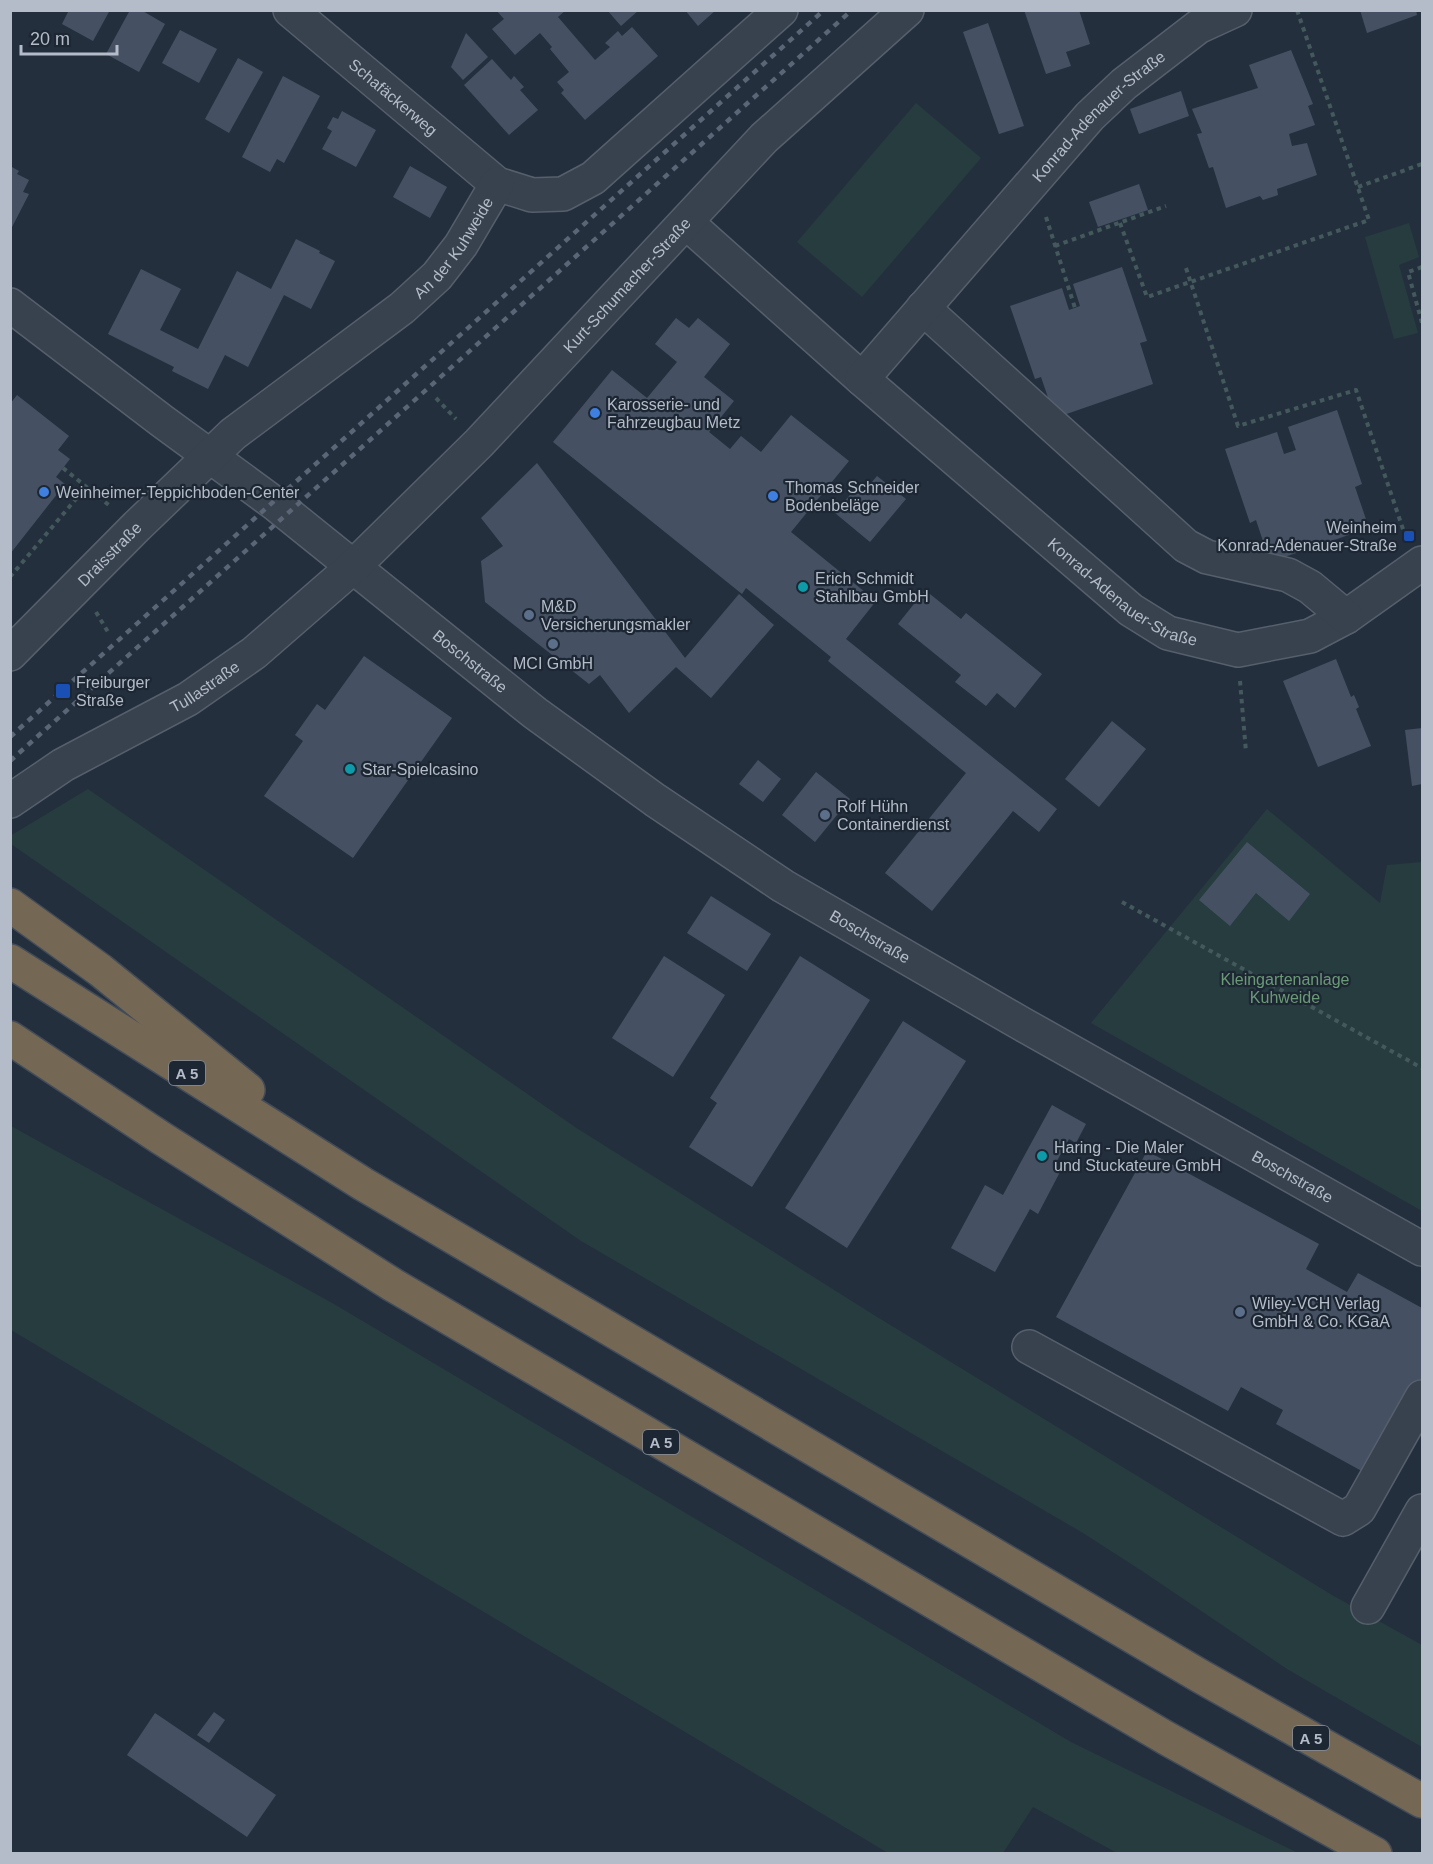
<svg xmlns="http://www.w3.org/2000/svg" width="1433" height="1864" font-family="Arial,sans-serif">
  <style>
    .green { fill: #263c3f }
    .building { fill: #455162 }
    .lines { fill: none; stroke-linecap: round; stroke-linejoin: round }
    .minor-casing { stroke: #565f6c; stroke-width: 36 }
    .highway-casing { stroke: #434c59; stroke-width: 36 }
    .path { stroke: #44595c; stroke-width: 4; stroke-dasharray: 4.5 4.5; stroke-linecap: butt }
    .minor { stroke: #38414e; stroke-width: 33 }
    .highway { stroke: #746855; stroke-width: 33 }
    .rail { stroke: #5a6575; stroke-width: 4.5; stroke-dasharray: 6 6; stroke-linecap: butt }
    .shop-dot { fill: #3f7fe0; stroke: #1d2633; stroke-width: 2 }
    .transit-dot { fill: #1a4fb4; stroke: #1d2633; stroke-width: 2 }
    .culture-dot { fill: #0f9aa8; stroke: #1d2633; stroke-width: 2 }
    .service-dot { fill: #5c6f8a; stroke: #1d2633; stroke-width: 2 }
    .labels { text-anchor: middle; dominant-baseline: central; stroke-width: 4.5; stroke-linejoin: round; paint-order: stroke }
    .shield { fill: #1d2633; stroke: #878f9c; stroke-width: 1.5 }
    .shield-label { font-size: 15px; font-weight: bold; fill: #b4bcc9 }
    .street-label { font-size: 16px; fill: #b4bcc9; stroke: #1d2633 }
    .poi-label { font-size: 16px; fill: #b4bcc9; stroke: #1d2633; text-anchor: start }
    .park-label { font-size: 16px; fill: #6b9a76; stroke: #1d2633 }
  </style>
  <rect width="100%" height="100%" fill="#242f3e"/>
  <!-- green -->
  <g class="green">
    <polygon points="916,103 981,158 862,297 797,242"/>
    <polygon points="1409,223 1419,257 1399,265 1418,333 1394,339 1365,237"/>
    <polygon points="88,789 575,1127 874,1315 1332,1595 1422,1645 1422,1747 1287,1669 1142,1571 1083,1533 581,1241 11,844 10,836"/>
    <polygon points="1267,809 1380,903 1387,865 1422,862 1422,1211 1091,1023"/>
    <polygon points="11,1126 334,1304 1071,1742 1298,1853 1117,1853 1033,1807 1003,1853 888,1853 11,1330"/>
  </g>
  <!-- building -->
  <g class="building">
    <polygon points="69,10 110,10 93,41 62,24"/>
    <polygon points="130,10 141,10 165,24 139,72 106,54"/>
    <polygon points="496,10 566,10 558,17 595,60 610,47 605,43 618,31 622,36 632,27 658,56 585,120 561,93 564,90 557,82 569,72 550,49 552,47 540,33 515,55 492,29 504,19"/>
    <polygon points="607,10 639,10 621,26"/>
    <polygon points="685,10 716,10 698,26"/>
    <polygon points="1024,10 1079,10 1090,44 1066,52 1071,66 1046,74"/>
    <polygon points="1360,10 1416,10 1417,15 1367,33"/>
    <polygon points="988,23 1024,126 999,134 963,32"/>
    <polygon points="180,30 217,49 199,83 162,63"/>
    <polygon points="466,33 488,57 463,80 451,67"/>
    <polygon points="1291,50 1313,104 1308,106 1315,125 1289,134 1292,146 1307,143 1317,175 1277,189 1278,195 1263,200 1260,196 1226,208 1213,167 1209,168 1197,134 1202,133 1192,109 1258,88 1249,65"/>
    <polygon points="238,58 263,72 229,133 205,119"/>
    <polygon points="492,59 511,80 514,76 524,87 520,90 538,110 509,135 464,85"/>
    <polygon points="283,76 320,96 284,163 277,159 270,172 242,157"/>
    <polygon points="1181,91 1189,116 1139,134 1130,109"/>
    <polygon points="342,111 376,130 356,167 322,149 332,131 327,128 333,117 338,119"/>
    <polygon points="10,166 19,171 17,174 29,180 23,192 29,194 10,231"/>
    <polygon points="410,166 447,187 430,218 393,197"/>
    <polygon points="1139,184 1148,210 1098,227 1089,202"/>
    <polygon points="296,239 320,251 319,253 335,261 311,309 284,295 248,367 225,355 208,389 172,371 174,367 108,334 141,269 181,289 160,330 198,349 237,271 271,289"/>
    <polygon points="1122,267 1147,341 1140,343 1153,384 1055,418 1041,377 1035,379 1010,306 1062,288 1069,310 1080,306 1073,284"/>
    <polygon points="676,318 689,328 698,318 730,344 704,377 734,401 709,432 730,449 741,436 761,452 791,415 849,461 791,532 876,601 846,639 1057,809 1039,832 1013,811 932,911 885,873 966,773 828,661 831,657 746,588 742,594 553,442 612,370 647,398 677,362 655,344"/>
    <polygon points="17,395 69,436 58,450 70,459 56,477 65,484 10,554 10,404"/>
    <polygon points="1337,410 1362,484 1355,487 1369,528 1270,562 1256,520 1250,523 1225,449 1277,432 1284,454 1296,450 1288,427"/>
    <polygon points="537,463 685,658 739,594 774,625 711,698 676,667 629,713 600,675 589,684 485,602 481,561 503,546 481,518"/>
    <polygon points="877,476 906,499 870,542 835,513 859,484 866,489"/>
    <polygon points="925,590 961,619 966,613 1042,674 1015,708 997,693 986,706 955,682 961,675 898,624"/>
    <polygon points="364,656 452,718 353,858 264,796 303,741 295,735 317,704 325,710"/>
    <polygon points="1336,659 1351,697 1354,695 1359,707 1356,709 1371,746 1318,767 1283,681"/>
    <polygon points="1112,721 1146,749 1099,807 1065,779"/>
    <polygon points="1422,728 1422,784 1412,786 1405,730"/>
    <polygon points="758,760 781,779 763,802 739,784"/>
    <polygon points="816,772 850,799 815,842 782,815"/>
    <polygon points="1247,842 1310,894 1289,921 1256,893 1230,926 1199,900"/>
    <polygon points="711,896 771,934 747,971 687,933"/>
    <polygon points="664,956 725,995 673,1077 612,1038"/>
    <polygon points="800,956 870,1000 752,1187 689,1147 717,1103 710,1098"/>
    <polygon points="903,1021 966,1061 847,1248 785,1208"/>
    <polygon points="1052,1105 1086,1124 1076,1143 1069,1139 1053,1168 1060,1172 1038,1214 1030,1209 995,1272 951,1248 985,1185 1003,1195"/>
    <polygon points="1147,1151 1319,1244 1306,1269 1347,1292 1358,1273 1422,1308 1422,1377 1369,1475 1276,1424 1283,1410 1241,1387 1228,1411 1056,1317"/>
    <polygon points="214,1712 225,1720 209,1743 197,1735"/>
    <polygon points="155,1713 276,1795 247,1837 127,1755"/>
  </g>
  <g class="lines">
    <defs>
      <g id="minor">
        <path id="s1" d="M290 10 497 184 532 195 563 194 593 178 781 10"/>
        <path id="s2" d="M686 222 862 379 1131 610 1168 633 1238 650 1310 636 1346 617 1422 563"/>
        <path id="s3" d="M10 305 162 421 274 503 535 713 655 800 783 886 1022 1024 1422 1249"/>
        <polyline points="923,308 1186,546 1207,557 1288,575 1310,587 1346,617"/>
        <path id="s4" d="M862 379 1090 116 1124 84 1198 27 1235 10"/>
        <path id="s5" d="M10 654 137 526 233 434 402 308 437 276 461 245 497 184"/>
        <path id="s6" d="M10 801 63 765 188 699 254 653 354 566 479 443 764 138 907 10"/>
        <polyline points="1029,1347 1343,1519 1359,1509 1422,1397"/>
        <polyline points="1368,1607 1422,1511"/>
      </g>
      <g id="highway">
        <polyline points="10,905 100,970 248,1090"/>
        <polyline points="10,961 363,1184 1200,1676 1422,1801"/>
        <polyline points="10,1038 161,1138 393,1285 1166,1738 1375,1854"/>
      </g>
    </defs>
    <!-- minor casing -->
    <use href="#minor" class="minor-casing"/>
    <!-- highway casing -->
    <use href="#highway" class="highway-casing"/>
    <!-- path -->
    <g class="path">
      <polyline points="1358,187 1422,164"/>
      <polyline points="1046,217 1075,308"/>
      <polyline points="1120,223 1147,297 1369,220 1297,10"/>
      <polyline points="1055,246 1166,206"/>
      <polyline points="1422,267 1408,272 1422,323"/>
      <polyline points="1186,268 1238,426 1356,390 1405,535"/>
      <polyline points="436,398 456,419"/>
      <polyline points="63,468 110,506"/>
      <polyline points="10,577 86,487"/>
      <polyline points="96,612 108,632"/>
      <polyline points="1240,681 1246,752"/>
      <polyline points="1122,902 1422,1068"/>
    </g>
    <!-- minor -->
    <use href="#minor" class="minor"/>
    <!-- highway -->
    <use href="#highway" class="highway"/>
    <!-- rail -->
    <g class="rail">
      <polyline points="10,737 824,10"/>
      <polyline points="10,761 852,10"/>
    </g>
  </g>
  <!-- markers -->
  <g class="shop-dot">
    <circle cx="595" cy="413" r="6"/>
    <circle cx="44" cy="492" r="6"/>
    <circle cx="773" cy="496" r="6"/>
  </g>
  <g class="transit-dot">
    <rect x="1403" y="530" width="12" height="12" rx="3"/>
    <rect x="55" y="683" width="16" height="16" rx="3"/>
  </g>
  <g class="culture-dot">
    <circle cx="803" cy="587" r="6"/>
    <circle cx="350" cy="769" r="6"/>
    <circle cx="1042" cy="1156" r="6"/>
  </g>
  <g class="service-dot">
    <circle cx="529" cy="615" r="6"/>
    <circle cx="553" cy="644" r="6"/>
    <circle cx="825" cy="815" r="6"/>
    <circle cx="1240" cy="1312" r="6"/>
  </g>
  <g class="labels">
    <!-- shield labels -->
    <g class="shield">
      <rect x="169" y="1061" width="36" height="24" rx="4.5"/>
      <rect x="643" y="1430" width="36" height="24" rx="4.5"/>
      <rect x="1293" y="1726" width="36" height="24" rx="4.5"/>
    </g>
    <g class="shield-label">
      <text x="187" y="1073">A 5</text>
      <text x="661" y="1442">A 5</text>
      <text x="1311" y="1738">A 5</text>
    </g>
    <!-- street labels -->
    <g class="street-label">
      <text stroke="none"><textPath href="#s1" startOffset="135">Schafäckerweg</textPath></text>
      <text stroke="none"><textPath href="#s4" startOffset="354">Konrad-Adenauer-Straße</textPath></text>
      <text stroke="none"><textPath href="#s5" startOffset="604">An der Kuhweide</textPath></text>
      <text stroke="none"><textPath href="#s6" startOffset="810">Kurt-Schumacher-Straße</textPath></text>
      <text stroke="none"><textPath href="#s5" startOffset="141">Draisstraße</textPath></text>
      <text stroke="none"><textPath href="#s2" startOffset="574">Konrad-Adenauer-Straße</textPath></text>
      <text stroke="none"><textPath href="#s3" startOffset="582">Boschstraße</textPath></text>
      <text stroke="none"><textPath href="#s6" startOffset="226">Tullastraße</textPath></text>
      <text stroke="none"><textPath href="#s3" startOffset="1068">Boschstraße</textPath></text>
      <text stroke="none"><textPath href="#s3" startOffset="1554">Boschstraße</textPath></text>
    </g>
    <!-- poi labels -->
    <g class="poi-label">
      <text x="607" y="404">Karosserie- und<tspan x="607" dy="18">Fahrzeugbau Metz</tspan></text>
      <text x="785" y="487">Thomas Schneider<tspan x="785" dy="18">Bodenbeläge</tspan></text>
      <text x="56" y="492">Weinheimer-Teppichboden-Center</text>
      <text x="1397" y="527" text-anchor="end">Weinheim<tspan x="1397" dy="18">Konrad-Adenauer-Straße</tspan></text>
      <text x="815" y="578">Erich Schmidt<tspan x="815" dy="18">Stahlbau GmbH</tspan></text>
      <text x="541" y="606">M&amp;D<tspan x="541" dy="18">Versicherungsmakler</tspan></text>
      <text x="553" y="663" text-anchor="middle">MCI GmbH</text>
      <text x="76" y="682">Freiburger<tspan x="76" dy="18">Straße</tspan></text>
      <text x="362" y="769">Star-Spielcasino</text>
      <text x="837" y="806">Rolf Hühn<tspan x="837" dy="18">Containerdienst</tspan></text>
      <text x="1054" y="1147">Haring - Die Maler<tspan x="1054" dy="18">und Stuckateure GmbH</tspan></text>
      <text x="1252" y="1303">Wiley-VCH Verlag<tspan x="1252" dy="18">GmbH &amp; Co. KGaA</tspan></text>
    </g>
    <!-- park labels -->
    <g class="park-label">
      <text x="1285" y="979">Kleingartenanlage<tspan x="1285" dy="18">Kuhweide</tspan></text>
    </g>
  </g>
  <!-- border -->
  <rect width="1433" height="1864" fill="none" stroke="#b4bcc9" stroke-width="24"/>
  <!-- scale -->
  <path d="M21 45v9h96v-9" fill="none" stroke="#b4bcc9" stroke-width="3"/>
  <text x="30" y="45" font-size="18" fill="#b4bcc9" stroke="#1d2633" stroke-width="4.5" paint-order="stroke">20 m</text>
</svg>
